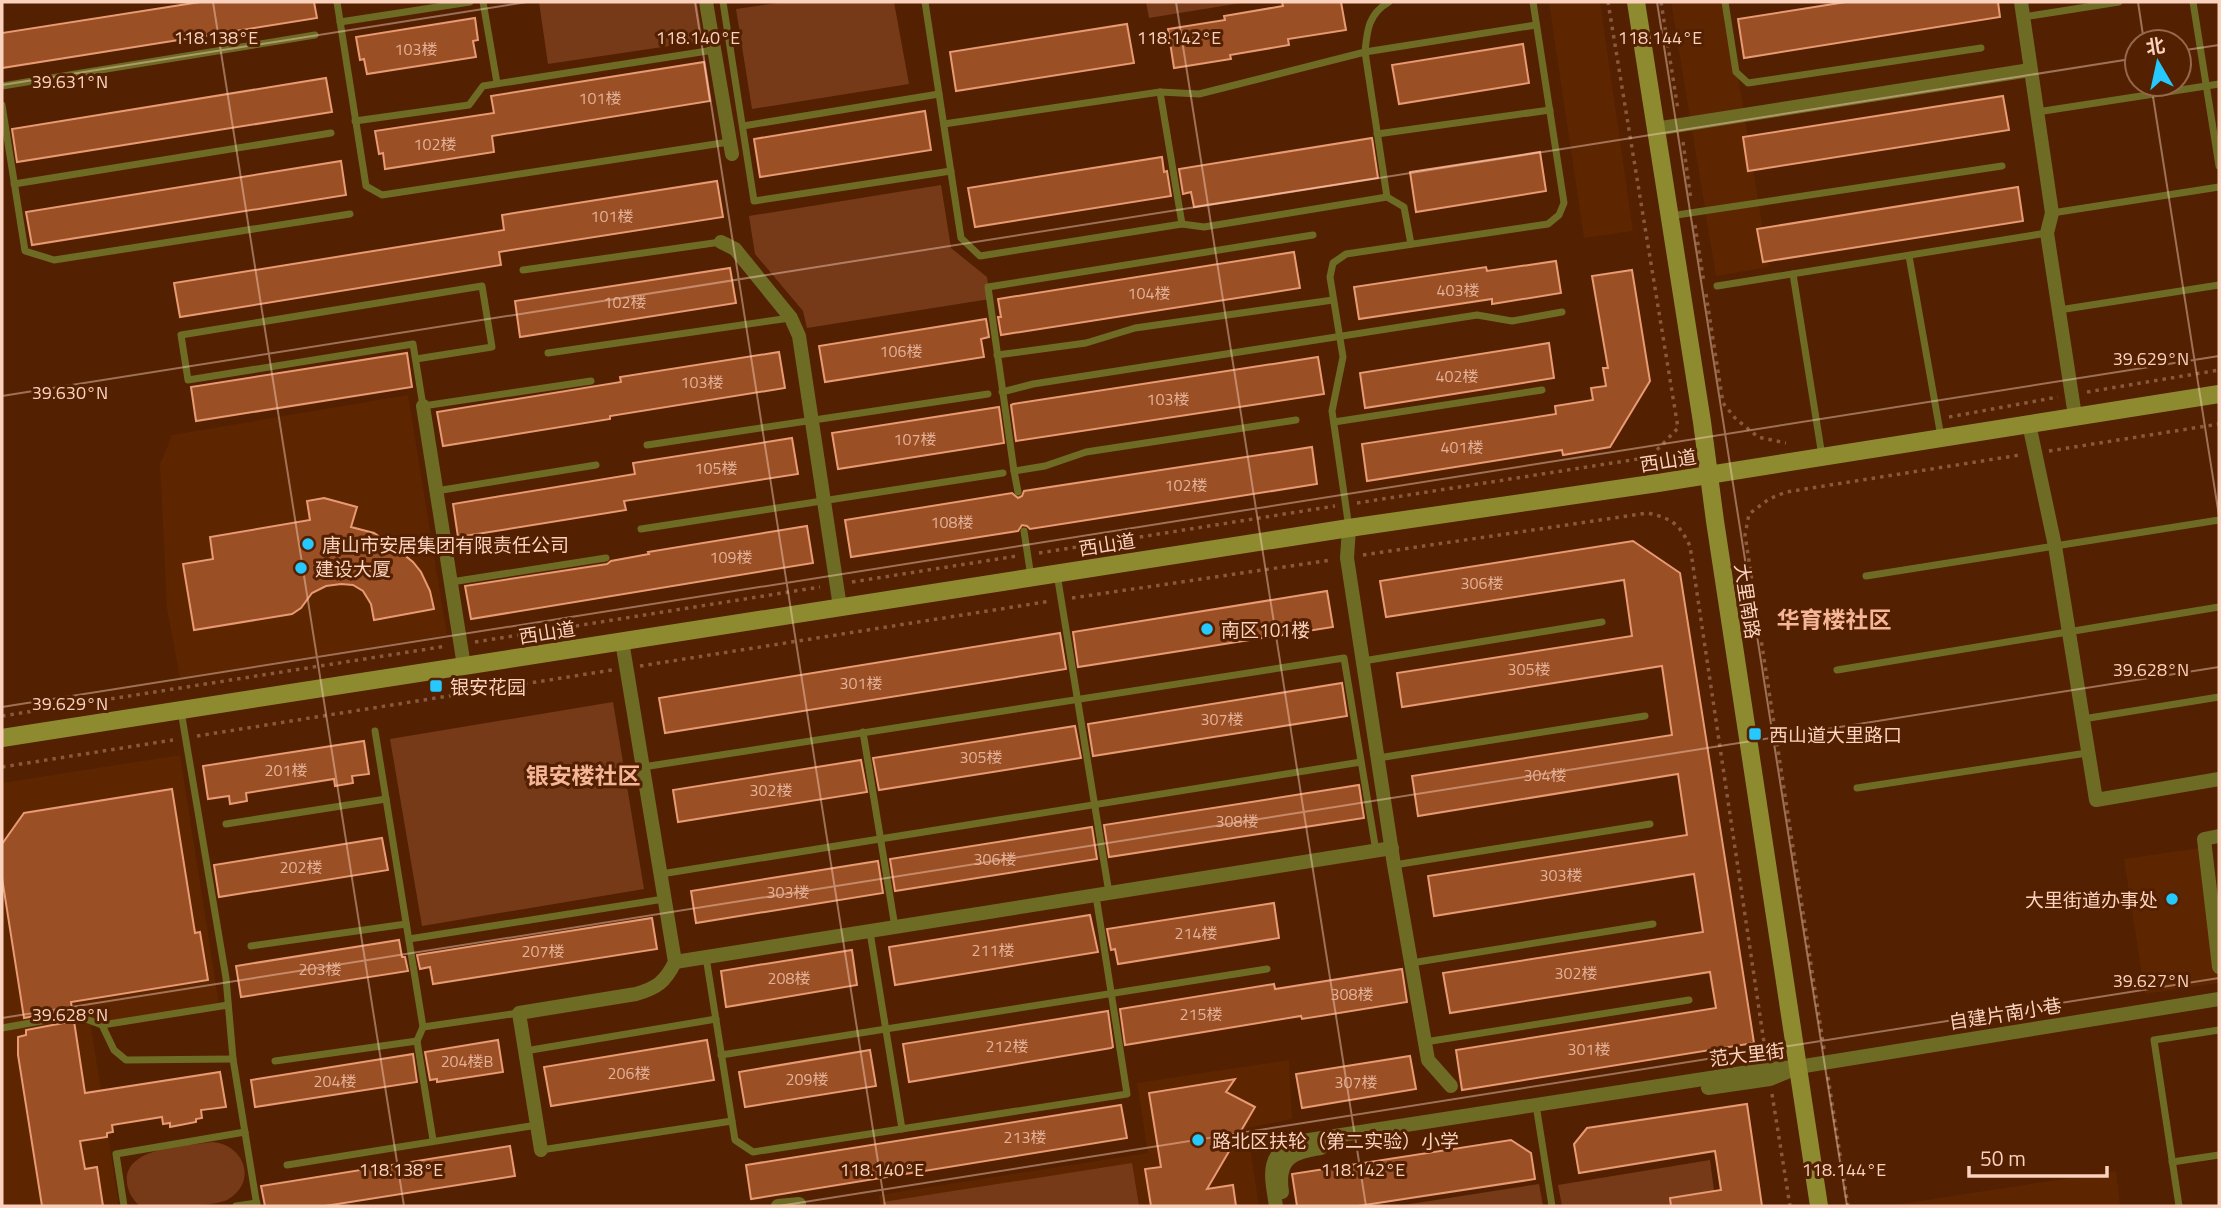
<svg xmlns="http://www.w3.org/2000/svg" width="2221" height="1208" font-family="'Titillium Web','Noto Sans SC',sans-serif">
  <style>
    .built { fill: #5e2501 }
    .green { fill: #773a18 }
    .building { fill: #9b4f25; stroke: #e89a73; stroke-width: 2 }
    .lines { fill: none; stroke-linecap: round; stroke-linejoin: round }
    .path { stroke: #88593d; stroke-width: 3.5; stroke-dasharray: 3.5 5; stroke-linecap: butt }
    .lane { stroke: #6e6b24; stroke-width: 7 }
    .street { stroke: #6e6b24; stroke-width: 14 }
    .secondary { stroke: #8e8a30; stroke-width: 18 }
    .ticks { fill: none; stroke: #fbd2be; stroke-width: 2; stroke-opacity: 0.45 }
    .poi-dot { fill: #25c9fe; stroke: #532001; stroke-width: 2.5 }
    .labels { text-anchor: middle; dominant-baseline: central; stroke-width: 6; stroke-linejoin: round; paint-order: stroke }
    .number-label { font-size: 16px; fill: #e3b198 }
    .street-label { font-size: 19px; fill: #fbd2be; stroke: #532001 }
    .poi-label { font-size: 19px; fill: #fbd2be; stroke: #532001; text-anchor: start }
    .quarter-label { font-size: 23px; font-weight: bold; fill: #f5b596; stroke: #532001 }
    .ticks-label { font-size: 18px; text-anchor: middle; fill: #fbd2be; stroke: #532001; stroke-width: 6; stroke-linejoin: round; paint-order: stroke }
  </style>
  <rect width="100%" height="100%" fill="#532001"/>
  <!-- built -->
  <g class="built">
    <polygon points="1549,2 1600,2 1633,231 1584,238"/>
    <polygon points="1671,2 1726,2 1769,267 1716,276"/>
    <polygon points="408,395 447,635 180,678 167,608 160,464 172,435"/>
    <polygon points="180,755 219,1004 91,1026 119,1206 2,1206 2,783"/>
    <polygon points="2206,847 2219,939 2219,983 2145,994 2124,859"/>
    <polygon points="1289,1060 1292,1119 1247,1128 1259,1206 880,1206 879,1195 1148,1153 1137,1083"/>
    <polygon points="2116,1171 2120,1206 1887,1206"/>
  </g>
  <!-- green -->
  <g class="green">
    <polygon points="539,2 697,2 703,41 548,64"/>
    <polygon points="785,2 894,2 909,84 752,109 736,9"/>
    <polygon points="1146,2 1247,2 1149,18"/>
    <polygon points="941,185 951,248 987,277 990,299 807,328 803,311 755,254 749,216"/>
    <polygon points="613,702 644,889 422,926 390,739"/>
    <path d="M213 1142C245 1145 258 1183 227 1200 208 1208 162 1206 140 1206 133 1200 128 1192 127 1183 123 1146 188 1146 213 1142Z"/>
    <polygon points="1710,1160 1716,1206 1562,1206 1558,1185"/>
    <polygon points="1132,1163 1139,1206 884,1206 883,1202"/>
    <polygon points="1539,1184 1543,1206 1397,1206"/>
  </g>
  <!-- building -->
  <g class="building">
    <polygon points="200,2 314,2 317,18 2,68 2,33"/>
    <polygon points="1282,2 1341,2 1346,30 1288,39 1289,45 1230,55 1231,59 1174,68 1168,29 1225,20 1224,16 1283,6"/>
    <polygon points="1846,2 1998,2 2000,17 1744,58 1738,19"/>
    <polygon points="475,18 478,40 473,41 476,57 367,74 364,59 360,60 356,37"/>
    <polygon points="1127,24 1134,63 956,91 950,52"/>
    <polygon points="1523,44 1529,83 1399,104 1392,65"/>
    <polygon points="704,62 710,101 492,136 494,152 385,169 383,153 379,154 375,131 494,113 491,96"/>
    <polygon points="326,78 332,112 17,162 12,129"/>
    <polygon points="2003,96 2009,130 1748,171 1743,137"/>
    <polygon points="925,111 931,150 760,177 754,139"/>
    <polygon points="1372,138 1378,178 1194,207 1191,192 1183,194 1179,169"/>
    <polygon points="1540,152 1546,191 1416,212 1410,172"/>
    <polygon points="1162,157 1164,172 1167,171 1171,196 975,227 968,188"/>
    <polygon points="341,161 346,195 32,245 26,212"/>
    <polygon points="717,181 723,217 499,252 501,265 180,317 174,283 504,230 502,215"/>
    <polygon points="2018,187 2023,221 1763,262 1757,229"/>
    <polygon points="1294,252 1300,288 1001,335 998,317 1001,317 998,299"/>
    <polygon points="1556,261 1561,293 1492,304 1492,299 1359,319 1354,287 1486,267 1487,271"/>
    <polygon points="730,268 736,303 520,337 515,301"/>
    <polygon points="1632,270 1650,381 1610,447 1563,455 1562,450 1367,481 1362,444 1556,414 1555,406 1593,400 1591,388 1606,386 1603,368 1608,368 1592,276"/>
    <polygon points="986,319 989,337 981,339 984,357 825,382 819,346"/>
    <polygon points="1549,343 1554,378 1365,408 1360,373"/>
    <polygon points="779,352 785,388 610,416 610,419 443,446 437,412 621,382 620,377"/>
    <polygon points="407,353 412,387 196,421 191,387"/>
    <polygon points="1318,357 1324,394 1016,441 1011,405 1013,404"/>
    <polygon points="999,407 1004,443 838,469 832,433"/>
    <polygon points="792,438 798,474 624,501 626,510 458,537 453,504 635,474 633,463"/>
    <polygon points="1312,447 1317,484 1030,529 1027,526 1022,525 1018,531 851,557 845,520 1012,493 1018,498 1022,496 1024,491"/>
    <polygon points="324,498 357,507 351,527 374,533 392,545 413,562 421,572 430,591 434,609 374,620 371,604 363,591 353,585 341,584 326,586 312,593 301,608 292,614 194,630 183,564 213,559 210,537 310,520 307,501"/>
    <polygon points="807,526 813,563 471,619 465,586 607,564 611,561 649,554 648,552"/>
    <polygon points="1633,541 1680,573 1754,1043 1462,1090 1456,1050 1716,1008 1710,972 1450,1013 1443,973 1703,932 1694,874 1434,916 1428,876 1687,835 1678,774 1418,816 1412,776 1672,735 1662,666 1402,707 1397,673 1632,636 1624,580 1386,617 1380,581"/>
    <polygon points="1327,591 1333,627 1078,667 1073,632"/>
    <polygon points="1060,633 1066,669 665,733 659,698"/>
    <polygon points="1342,683 1347,716 1093,756 1088,724"/>
    <polygon points="1075,726 1081,758 879,790 873,758"/>
    <polygon points="364,741 369,774 352,776 353,783 335,786 334,779 246,793 247,801 230,804 229,796 208,799 203,766"/>
    <polygon points="861,760 867,792 678,822 673,790"/>
    <polygon points="1359,785 1364,818 1109,857 1104,825"/>
    <polygon points="172,789 195,933 200,932 208,980 71,1002 72,1009 24,1018 2,878 2,844 24,813"/>
    <polygon points="1092,827 1097,859 895,891 890,859"/>
    <polygon points="382,838 388,870 219,897 214,865"/>
    <polygon points="878,861 883,893 696,923 691,891"/>
    <polygon points="1274,903 1279,938 1118,964 1115,949 1111,950 1107,929"/>
    <polygon points="1090,915 1098,952 895,985 889,947"/>
    <polygon points="652,918 657,949 433,984 430,967 420,969 417,955"/>
    <polygon points="399,940 402,957 405,957 408,971 241,997 236,966"/>
    <polygon points="852,950 857,985 726,1007 721,971"/>
    <polygon points="1402,969 1407,1002 1302,1019 1301,1016 1125,1045 1120,1009 1274,984 1275,989"/>
    <polygon points="1108,1011 1113,1047 1111,1048 909,1082 903,1044"/>
    <polygon points="74,1021 85,1093 220,1072 226,1107 201,1110 202,1118 196,1119 196,1122 170,1127 170,1123 163,1124 162,1117 112,1125 113,1132 107,1133 107,1137 80,1141 85,1169 97,1167 103,1206 42,1206 18,1055 18,1037 26,1035 26,1030"/>
    <polygon points="498,1040 503,1072 437,1082 437,1079 430,1080 425,1052"/>
    <polygon points="707,1040 714,1080 551,1106 544,1067"/>
    <polygon points="870,1050 876,1086 745,1107 739,1072"/>
    <polygon points="413,1054 417,1082 255,1107 251,1080"/>
    <polygon points="1410,1056 1416,1089 1302,1108 1296,1074"/>
    <polygon points="1235,1079 1226,1092 1255,1107 1207,1189 1233,1185 1236,1206 1151,1206 1145,1169 1161,1167 1149,1093"/>
    <polygon points="1747,1104 1762,1206 1671,1206 1670,1198 1721,1190 1715,1151 1579,1173 1574,1144 1587,1128"/>
    <polygon points="1121,1105 1127,1138 751,1199 746,1165"/>
    <polygon points="1511,1140 1531,1153 1535,1179 1358,1206 1297,1206 1292,1174"/>
    <polygon points="510,1146 515,1176 325,1206 265,1206 261,1186"/>
  </g>
  <g class="lines">
    <!-- path -->
    <g class="path">
      <polyline points="1661,2 1678,110"/>
      <polyline points="1683,142 1691,200"/>
      <polyline points="1695,225 1704,283"/>
      <polyline points="1706,294 1723,403 1735,418 1758,437 1786,443"/>
      <polyline points="2087,392 2219,370"/>
      <polyline points="1949,417 2058,397"/>
      <polyline points="2049,451 2219,424"/>
      <polyline points="1357,503 1638,459 1653,454 1678,428 1608,2"/>
      <polyline points="1039,553 1335,506"/>
      <path d="M1363 555 1648 513C1673 519 1679 524 1690 546L1766 1056"/>
      <polyline points="852,582 1017,556"/>
      <polyline points="1072,598 1331,560"/>
      <polyline points="475,642 820,587"/>
      <polyline points="640,666 1051,601"/>
      <polyline points="2,716 447,646"/>
      <polyline points="197,736 612,670"/>
      <polyline points="2,767 173,740"/>
      <polyline points="1824,1049 1745,535 1749,514 1769,499 1786,492 2020,455"/>
      <polyline points="1828,1077 1848,1206"/>
      <polyline points="1772,1094 1790,1206"/>
    </g>
    <!-- lane -->
    <g class="lane">
      <polyline points="337,2 366,186 382,195 729,142"/>
      <polyline points="483,2 497,83"/>
      <polyline points="723,2 754,201 951,171"/>
      <polyline points="925,2 961,238 980,256 1182,224 1204,227 1387,197 1404,207 1411,244"/>
      <polyline points="1725,2 1736,72 1748,83 1981,48"/>
      <polyline points="2193,2 2219,166"/>
      <polyline points="2023,17 2119,2"/>
      <polyline points="340,22 470,2"/>
      <polyline points="2,86 315,35"/>
      <polyline points="1160,92 1182,224"/>
      <polyline points="2,105 25,251 54,260 350,214"/>
      <polyline points="2037,112 2219,84"/>
      <polyline points="355,121 469,105 483,86 714,50"/>
      <path d="M944 124 1160 92 1199 94 1365 52C1367 31 1368 14 1389 2"/>
      <polyline points="743,126 939,94"/>
      <polyline points="1377,134 1550,110"/>
      <polyline points="14,184 331,133"/>
      <polyline points="1387,197 1365,52 1536,25"/>
      <polyline points="2052,213 2219,187"/>
      <polyline points="1670,216 2002,166"/>
      <polyline points="1909,256 1941,437"/>
      <polyline points="523,270 721,242"/>
      <polyline points="1793,274 1822,456"/>
      <polyline points="1717,286 2047,233"/>
      <polyline points="2059,310 2219,285"/>
      <polyline points="548,353 790,318"/>
      <polyline points="997,355 1086,343 1135,328 1333,300"/>
      <polyline points="416,359 492,347 482,286 181,335 188,380 413,344 423,406 591,381"/>
      <polyline points="1002,392 1033,384 1477,315 1512,321 1562,312"/>
      <polyline points="1334,422 1542,390"/>
      <polyline points="647,445 988,394"/>
      <polyline points="1014,471 988,287 1313,235"/>
      <polyline points="436,491 596,465"/>
      <polyline points="1018,492 1014,471 1045,466 1086,452 1296,420"/>
      <polyline points="1349,528 1332,411 1343,357 1330,277 1333,263 1346,254 1548,224 1559,215 1564,203 1533,2"/>
      <polyline points="641,529 1003,473"/>
      <polyline points="1024,531 1031,577"/>
      <polyline points="1057,574 1109,893"/>
      <polyline points="1866,576 2219,520"/>
      <polyline points="451,582 606,558"/>
      <polyline points="1363,661 1602,622"/>
      <polyline points="1837,670 2219,607"/>
      <polyline points="181,711 226,978 233,1059 257,1206"/>
      <polyline points="2083,719 2219,697"/>
      <polyline points="375,731 423,1027 519,1013"/>
      <polyline points="863,732 895,927"/>
      <polyline points="1378,758 1645,716"/>
      <polyline points="643,767 1344,658 1376,851"/>
      <polyline points="1857,788 2087,753"/>
      <polyline points="226,824 386,799"/>
      <polyline points="1394,865 1650,824"/>
      <polyline points="661,874 1361,762"/>
      <polyline points="870,932 902,1129"/>
      <polyline points="409,939 664,899"/>
      <polyline points="251,946 406,924"/>
      <polyline points="706,957 735,1140 753,1152 1127,1094 1096,896"/>
      <polyline points="1411,963 1653,924"/>
      <polyline points="102,1025 114,1050 126,1060 233,1059"/>
      <polyline points="423,1027 417,1041 433,1140"/>
      <polyline points="2,1028 75,1015 102,1025 228,1005"/>
      <polyline points="1425,1042 1689,1000"/>
      <polyline points="525,1051 716,1019"/>
      <polyline points="721,1055 1267,969"/>
      <polyline points="275,1061 417,1041"/>
      <polyline points="1536,1105 1552,1206"/>
      <polyline points="541,1150 732,1121"/>
      <polyline points="2172,1162 2219,1155"/>
      <polyline points="287,1165 537,1125"/>
      <polyline points="124,1206 116,1154 245,1132"/>
      <polyline points="236,1206 257,1203"/>
      <polyline points="2179,1206 2154,1040 2219,1030"/>
    </g>
    <!-- street -->
    <g class="street">
      <polyline points="706,2 732,154"/>
      <polyline points="2021,2 2052,213 2047,233 2075,416"/>
      <polyline points="1655,129 2030,70"/>
      <polyline points="721,242 735,249 791,318 799,336 840,607"/>
      <polyline points="423,406 464,666"/>
      <polyline points="2029,424 2055,546 2096,800 2219,779"/>
      <polyline points="1349,528 1347,558 1394,865 1428,1060 1451,1086"/>
      <polyline points="2219,836 2204,839 2219,967"/>
      <polyline points="675,962 1392,848"/>
      <polyline points="1708,1088 1770,1079 1787,1072"/>
      <path d="M541 1150 519 1013 636 994C657 988 665 982 675 962L622 641"/>
      <path d="M1282 1192C1277 1159 1292 1152 1321 1148"/>
      <polyline points="778,1206 799,1204 799,1206"/>
      <path d="M1276 1206C1272 1179 1264 1154 1296 1142L1768 1069 1798 1067 2219 999"/>
    </g>
    <!-- secondary -->
    <g class="secondary">
      <polyline points="1636,2 1702,422 1715,521 1819,1206"/>
      <polyline points="2,738 1349,528 1658,483 2219,394"/>
    </g>
  </g>
  <!-- ticks -->
  <path class="ticks" d="M213 2 404 1206M695 2 885 1206M1176 2 1366 1206M1657 2 1847 1206M2138 2 2144 42M2179 51 2219 45M2151 84 2219 516M2 85 527 2M2 396 2137 58M2 707 2219 356M2 1018 2219 667M779 1206 2219 978"/>
  <!-- markers -->
  <g class="poi-dot">
    <circle cx="308" cy="544" r="7"/>
    <circle cx="301" cy="568" r="7"/>
    <circle cx="1207" cy="629" r="7"/>
    <rect x="429" y="679" width="14" height="14" rx="3.5"/>
    <rect x="1748" y="727" width="14" height="14" rx="3.5"/>
    <circle cx="2172" cy="899" r="7"/>
    <circle cx="1198" cy="1140" r="7"/>
  </g>
  <g class="labels">
    <!-- number labels -->
    <g class="number-label">
      <text x="416" y="49">103楼</text>
      <text x="600" y="98">101楼</text>
      <text x="435" y="144">102楼</text>
      <text x="612" y="216">101楼</text>
      <text x="1458" y="290">403楼</text>
      <text x="1149" y="293">104楼</text>
      <text x="625" y="302">102楼</text>
      <text x="901" y="351">106楼</text>
      <text x="1457" y="376">402楼</text>
      <text x="702" y="382">103楼</text>
      <text x="1168" y="399">103楼</text>
      <text x="915" y="439">107楼</text>
      <text x="1462" y="447">401楼</text>
      <text x="716" y="468">105楼</text>
      <text x="1186" y="485">102楼</text>
      <text x="952" y="522">108楼</text>
      <text x="731" y="557">109楼</text>
      <text x="1482" y="583">306楼</text>
      <text x="1529" y="669">305楼</text>
      <text x="861" y="683">301楼</text>
      <text x="1222" y="719">307楼</text>
      <text x="981" y="757">305楼</text>
      <text x="286" y="770">201楼</text>
      <text x="1545" y="775">304楼</text>
      <text x="771" y="790">302楼</text>
      <text x="1237" y="821">308楼</text>
      <text x="995" y="859">306楼</text>
      <text x="301" y="867">202楼</text>
      <text x="1561" y="875">303楼</text>
      <text x="788" y="892">303楼</text>
      <text x="1196" y="933">214楼</text>
      <text x="993" y="950">211楼</text>
      <text x="543" y="951">207楼</text>
      <text x="320" y="969">203楼</text>
      <text x="1576" y="973">302楼</text>
      <text x="789" y="978">208楼</text>
      <text x="1352" y="994">308楼</text>
      <text x="1201" y="1014">215楼</text>
      <text x="1007" y="1046">212楼</text>
      <text x="1589" y="1049">301楼</text>
      <text x="467" y="1061">204楼B</text>
      <text x="629" y="1073">206楼</text>
      <text x="807" y="1079">209楼</text>
      <text x="335" y="1081">204楼</text>
      <text x="1356" y="1082">307楼</text>
      <text x="1025" y="1137">213楼</text>
    </g>
    <!-- street labels -->
    <g class="street-label">
      <text transform="translate(1668 460) rotate(-9)">西山道</text>
      <text transform="translate(1107 544) rotate(-9)">西山道</text>
      <text transform="translate(1748 601) rotate(81)">大里南路</text>
      <text transform="translate(547 632) rotate(-9)">西山道</text>
      <text transform="translate(2005 1013) rotate(-9)">自建片南小巷</text>
      <text transform="translate(1747 1054) rotate(-7)">范大里街</text>
    </g>
    <!-- poi labels -->
    <g class="poi-label">
      <text x="322" y="544">唐山市安居集团有限责任公司</text>
      <text x="315" y="568">建设大厦</text>
      <text x="1221" y="629">南区101楼</text>
      <text x="450" y="686">银安花园</text>
      <text x="1769" y="734">西山道大里路口</text>
      <text x="2158" y="899" text-anchor="end">大里街道办事处</text>
      <text x="1212" y="1140">路北区扶轮（第二实验）小学</text>
    </g>
    <!-- quarter labels -->
    <g class="quarter-label">
      <text x="1834" y="619">华育楼社区</text>
      <text x="583" y="775">银安楼社区</text>
    </g>
  </g>
  <g class="ticks-label">
    <text x="1660" y="44">118.144°E</text>
    <text x="216" y="44">118.138°E</text>
    <text x="698" y="44">118.140°E</text>
    <text x="1179" y="44">118.142°E</text>
    <text x="70" y="88">39.631°N</text>
    <text x="2151" y="365">39.629°N</text>
    <text x="70" y="399">39.630°N</text>
    <text x="2151" y="676">39.628°N</text>
    <text x="70" y="710">39.629°N</text>
    <text x="2151" y="987">39.627°N</text>
    <text x="70" y="1021">39.628°N</text>
    <text x="401" y="1176">118.138°E</text>
    <text x="882" y="1176">118.140°E</text>
    <text x="1363" y="1176">118.142°E</text>
    <text x="1844" y="1176">118.144°E</text>
  </g>
  <!-- border -->
  <rect width="2221" height="1208" fill="none" stroke="#fbd2be" stroke-width="7"/>
  <!-- north arrow -->
  <g transform="translate(2158 63) rotate(351)"><circle r="33" fill="#532001" stroke="#96674d" stroke-width="2"/>
  <path d="M0-5L12 26L0 18L-12 26Z" fill="#25c9fe"/>
  <text y="-10" font-size="19" font-weight="bold" text-anchor="middle" fill="#fbd2be">北</text>
  </g>
  <!-- scale -->
  <path d="M1969 1166v10h138v-10" fill="none" stroke="#fbd2be" stroke-width="3.5"/>
  <text x="1980" y="1166" font-size="21" fill="#fbd2be" stroke="#532001" stroke-width="5" paint-order="stroke">50 m</text>
</svg>
